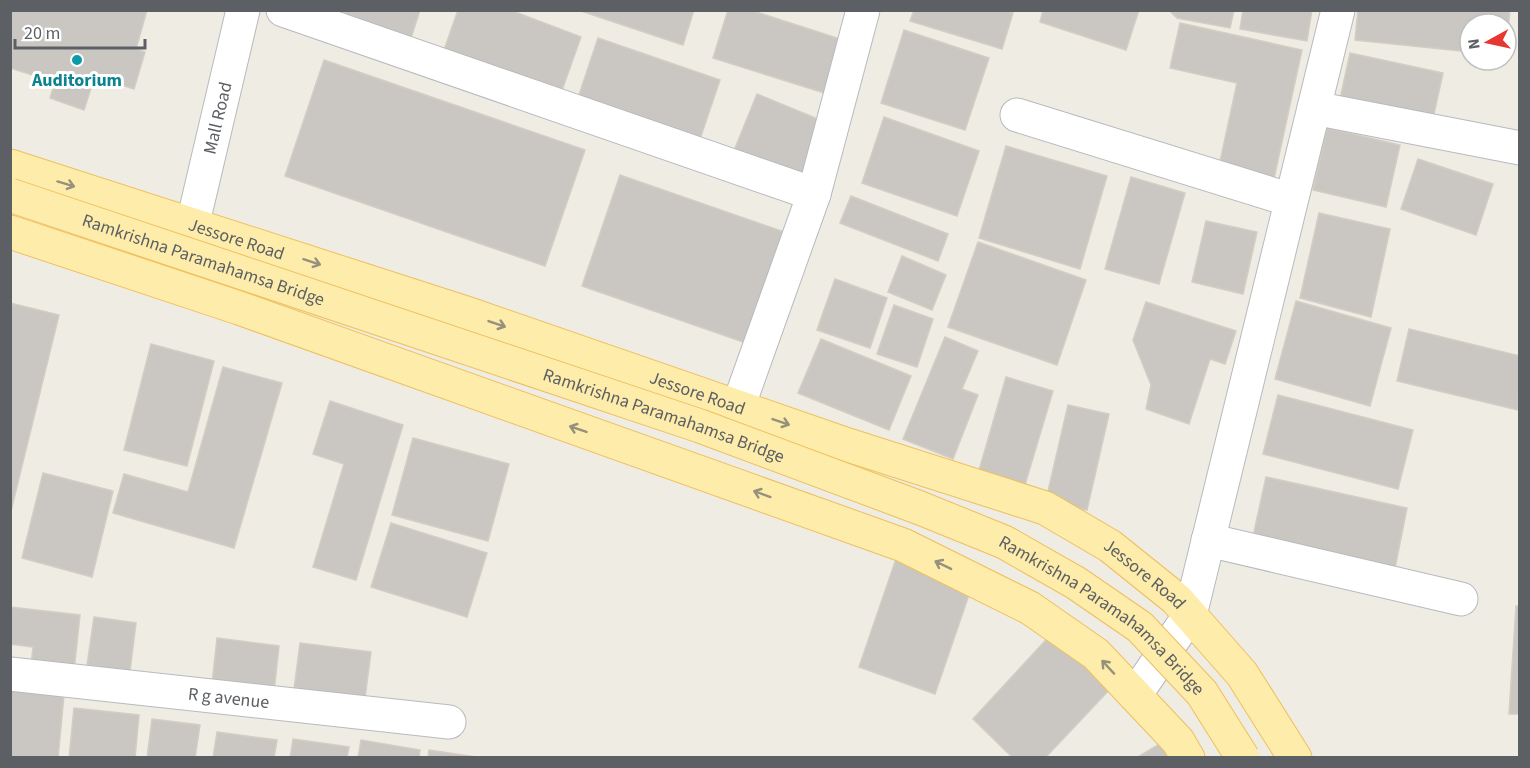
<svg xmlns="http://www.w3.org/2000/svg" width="1530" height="768" font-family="'Source Sans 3',sans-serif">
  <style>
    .building { fill: #cac7c2; stroke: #d3cdc3; stroke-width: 1.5 }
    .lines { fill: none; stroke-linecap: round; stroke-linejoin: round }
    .minor-casing { stroke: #b7babe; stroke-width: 35 }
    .primary-casing { stroke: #efbf5d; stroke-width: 35 }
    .minor { stroke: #fff; stroke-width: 33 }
    .primary { stroke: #feecaa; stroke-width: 33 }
    .primary-bridge-casing { stroke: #efbf5d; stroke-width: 35; stroke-linecap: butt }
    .primary-bridge { stroke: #feecaa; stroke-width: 33 }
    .oneway { stroke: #95917d }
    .culture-dot { fill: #0f9aa8; stroke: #fff; stroke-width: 2 }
    .labels { text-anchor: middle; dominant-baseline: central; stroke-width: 6; stroke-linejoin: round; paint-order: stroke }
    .culture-label { font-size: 18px; font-weight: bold; fill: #0d838f; stroke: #fff }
    .street-label { font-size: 18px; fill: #5c6065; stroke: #fff }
  </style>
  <rect width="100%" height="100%" fill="#efece4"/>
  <!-- building -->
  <g class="building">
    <polygon points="10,10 147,10 136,49 145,52 134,89 95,76 84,110 50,98 55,82 10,68"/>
    <polygon points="346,10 420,10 411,38 344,16"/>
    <polygon points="458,10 510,10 581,37 561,93 444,50"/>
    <polygon points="578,10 694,10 683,45"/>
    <polygon points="728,10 750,10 846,41 831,95 713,58"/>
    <polygon points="914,10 1005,10 1013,13 1002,49 910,21"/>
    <polygon points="1043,10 1139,10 1126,50 1040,22"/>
    <polygon points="1169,10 1234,10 1230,28 1177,18"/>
    <polygon points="1243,10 1312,10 1307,41 1240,29"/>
    <polygon points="1358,10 1510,10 1506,46 1506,24 1470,24 1470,52 1355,40"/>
    <polygon points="1180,23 1302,50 1273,183 1218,171 1237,83 1170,68"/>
    <polygon points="904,30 989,58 965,130 881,103"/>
    <polygon points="598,38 720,80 700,139 578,98"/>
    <polygon points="1350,53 1443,73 1432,123 1339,104"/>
    <polygon points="324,60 585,150 545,266 285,176"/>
    <polygon points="757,94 825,122 801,181 733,153"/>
    <polygon points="884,117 979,151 957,216 862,183"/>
    <polygon points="1327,128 1400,145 1386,207 1313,190"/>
    <polygon points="1006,146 1107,176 1080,269 979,238"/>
    <polygon points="1418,159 1493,184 1476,235 1401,209"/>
    <polygon points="620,175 787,233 749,344 582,286"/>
    <polygon points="1131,177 1185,193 1159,284 1105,269"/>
    <polygon points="851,196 948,234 938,261 840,223"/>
    <polygon points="1319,213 1390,229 1371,317 1300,298"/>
    <polygon points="1206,221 1257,232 1243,294 1192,282"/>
    <polygon points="978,242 1086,280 1057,365 948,327"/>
    <polygon points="902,256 946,275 932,310 888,292"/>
    <polygon points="835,279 887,298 870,348 817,330"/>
    <polygon points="1296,301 1391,328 1370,406 1275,379"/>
    <polygon points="1146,302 1236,331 1225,364 1210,359 1189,424 1146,409 1151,385 1133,340"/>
    <polygon points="10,303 59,315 10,515"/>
    <polygon points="894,305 933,319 917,367 877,354"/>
    <polygon points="1409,329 1520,356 1518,410 1397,381"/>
    <polygon points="945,337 978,351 962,389 978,395 953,459 903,439"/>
    <polygon points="821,339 911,376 889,430 798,393"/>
    <polygon points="151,344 214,361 187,466 124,450"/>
    <polygon points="223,367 282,383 234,548 113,513 124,474 188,492"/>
    <polygon points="1006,377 1053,391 1024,488 978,474"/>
    <polygon points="1278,395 1413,430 1398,489 1263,454"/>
    <polygon points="330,401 403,425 356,580 313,567 344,464 313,454"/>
    <polygon points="1068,405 1109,414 1087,510 1046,500"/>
    <polygon points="413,438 509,464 488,541 392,515"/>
    <polygon points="43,473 113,491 92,577 22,558"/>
    <polygon points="1266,477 1407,508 1394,573 1252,541"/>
    <polygon points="391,523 487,553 467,617 371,587"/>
    <polygon points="896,559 972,586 935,694 859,667"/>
    <polygon points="1516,606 1520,606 1520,714 1509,714"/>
    <polygon points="10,607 80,615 74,671 31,666 33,647 10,644"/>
    <polygon points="94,617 136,623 130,671 87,665"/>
    <polygon points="1055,630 1113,686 1045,758 1013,758 973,719"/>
    <polygon points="217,638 279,646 273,701 211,693"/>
    <polygon points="300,643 371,652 364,706 293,697"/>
    <polygon points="11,689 64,695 58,758 10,758"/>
    <polygon points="74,708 139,715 135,758 69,758"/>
    <polygon points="152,719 200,725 195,758 147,758"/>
    <polygon points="217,732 277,740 274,758 213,758"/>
    <polygon points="293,739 349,747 347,758 290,758"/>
    <polygon points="361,740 420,750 419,758 358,758"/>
    <polygon points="1161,743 1170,758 1136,758"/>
    <polygon points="429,750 483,758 428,758"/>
  </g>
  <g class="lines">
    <defs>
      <g id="minor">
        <polyline points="283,10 814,194"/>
        <polyline points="1314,108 1520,148"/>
        <polyline points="1017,115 1291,200"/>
        <path id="s1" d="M198 225 195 214 243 10"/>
        <polyline points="738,407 814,194 863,10"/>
        <polyline points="1208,540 1461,599"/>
        <path id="s2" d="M10 674 449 722"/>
        <polyline points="1135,695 1190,615 1338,10"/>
      </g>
      <g id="primary">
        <path id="s3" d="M10 166 469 314 848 445 1045 508 1110 546 1176 599 1242 674 1295 758"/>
        <polyline points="10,232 239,308 903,545 1030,608 1096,654 1178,741 1188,758"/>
      </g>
    </defs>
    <!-- minor casing -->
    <use href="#minor" class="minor-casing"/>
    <!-- primary casing -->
    <use href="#primary" class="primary-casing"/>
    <!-- minor -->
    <use href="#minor" class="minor"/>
    <!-- primary -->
    <use href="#primary" class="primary"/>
    <defs>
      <g id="primary-bridge">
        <path id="s4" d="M10 195 700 426 920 508 1004 542 1076 583 1140 627 1202 693 1243 758"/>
      </g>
    </defs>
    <!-- primary-bridge casing -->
    <use href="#primary-bridge" class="primary-bridge-casing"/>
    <!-- primary-bridge -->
    <use href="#primary-bridge" class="primary-bridge"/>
  </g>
  <!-- one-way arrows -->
  <defs><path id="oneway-shaft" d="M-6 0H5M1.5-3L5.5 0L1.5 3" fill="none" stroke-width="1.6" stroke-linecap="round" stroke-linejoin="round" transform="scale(1.5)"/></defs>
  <g class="oneway">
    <use href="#oneway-shaft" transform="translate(66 184) rotate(17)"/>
    <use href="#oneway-shaft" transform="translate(312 262) rotate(18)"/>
    <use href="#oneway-shaft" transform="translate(497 324) rotate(19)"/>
    <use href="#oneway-shaft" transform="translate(781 422) rotate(19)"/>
    <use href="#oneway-shaft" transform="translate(578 429) rotate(-161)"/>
    <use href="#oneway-shaft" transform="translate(762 494) rotate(-160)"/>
    <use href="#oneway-shaft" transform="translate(943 565) rotate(-154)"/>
    <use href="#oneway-shaft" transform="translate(1108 667) rotate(-133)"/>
  </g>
  <!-- markers -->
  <circle class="culture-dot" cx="77" cy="60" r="6"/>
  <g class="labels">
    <!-- culture labels -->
    <g class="culture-label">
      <text x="77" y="80">Auditorium</text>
    </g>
    <!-- street labels -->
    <g class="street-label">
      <text stroke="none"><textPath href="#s1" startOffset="110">Mall Road</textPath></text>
      <text stroke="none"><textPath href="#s3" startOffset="238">Jessore Road</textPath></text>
      <text stroke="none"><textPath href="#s4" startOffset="204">Ramkrishna Paramahamsa Bridge</textPath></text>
      <text stroke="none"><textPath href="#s3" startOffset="724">Jessore Road</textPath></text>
      <text stroke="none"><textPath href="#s4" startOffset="690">Ramkrishna Paramahamsa Bridge</textPath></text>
      <text stroke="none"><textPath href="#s3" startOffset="1210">Jessore Road</textPath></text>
      <text stroke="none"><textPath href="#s4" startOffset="1176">Ramkrishna Paramahamsa Bridge</textPath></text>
      <text stroke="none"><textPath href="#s2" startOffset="220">R g avenue</textPath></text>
    </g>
  </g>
  <!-- border -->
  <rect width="1530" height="768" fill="none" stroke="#5c6065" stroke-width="24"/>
  <!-- north arrow -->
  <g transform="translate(1488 42) rotate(262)"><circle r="28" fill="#ffffff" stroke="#bebfc1" stroke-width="1.5"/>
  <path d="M0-4.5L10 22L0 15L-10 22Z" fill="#e73732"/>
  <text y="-9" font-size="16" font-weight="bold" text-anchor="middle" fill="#5c6065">N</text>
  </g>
  <!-- scale -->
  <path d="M15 39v9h130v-9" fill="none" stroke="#5c6065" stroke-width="3"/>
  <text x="24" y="39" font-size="18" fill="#5c6065" stroke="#ffffff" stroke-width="4.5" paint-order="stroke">20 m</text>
</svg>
